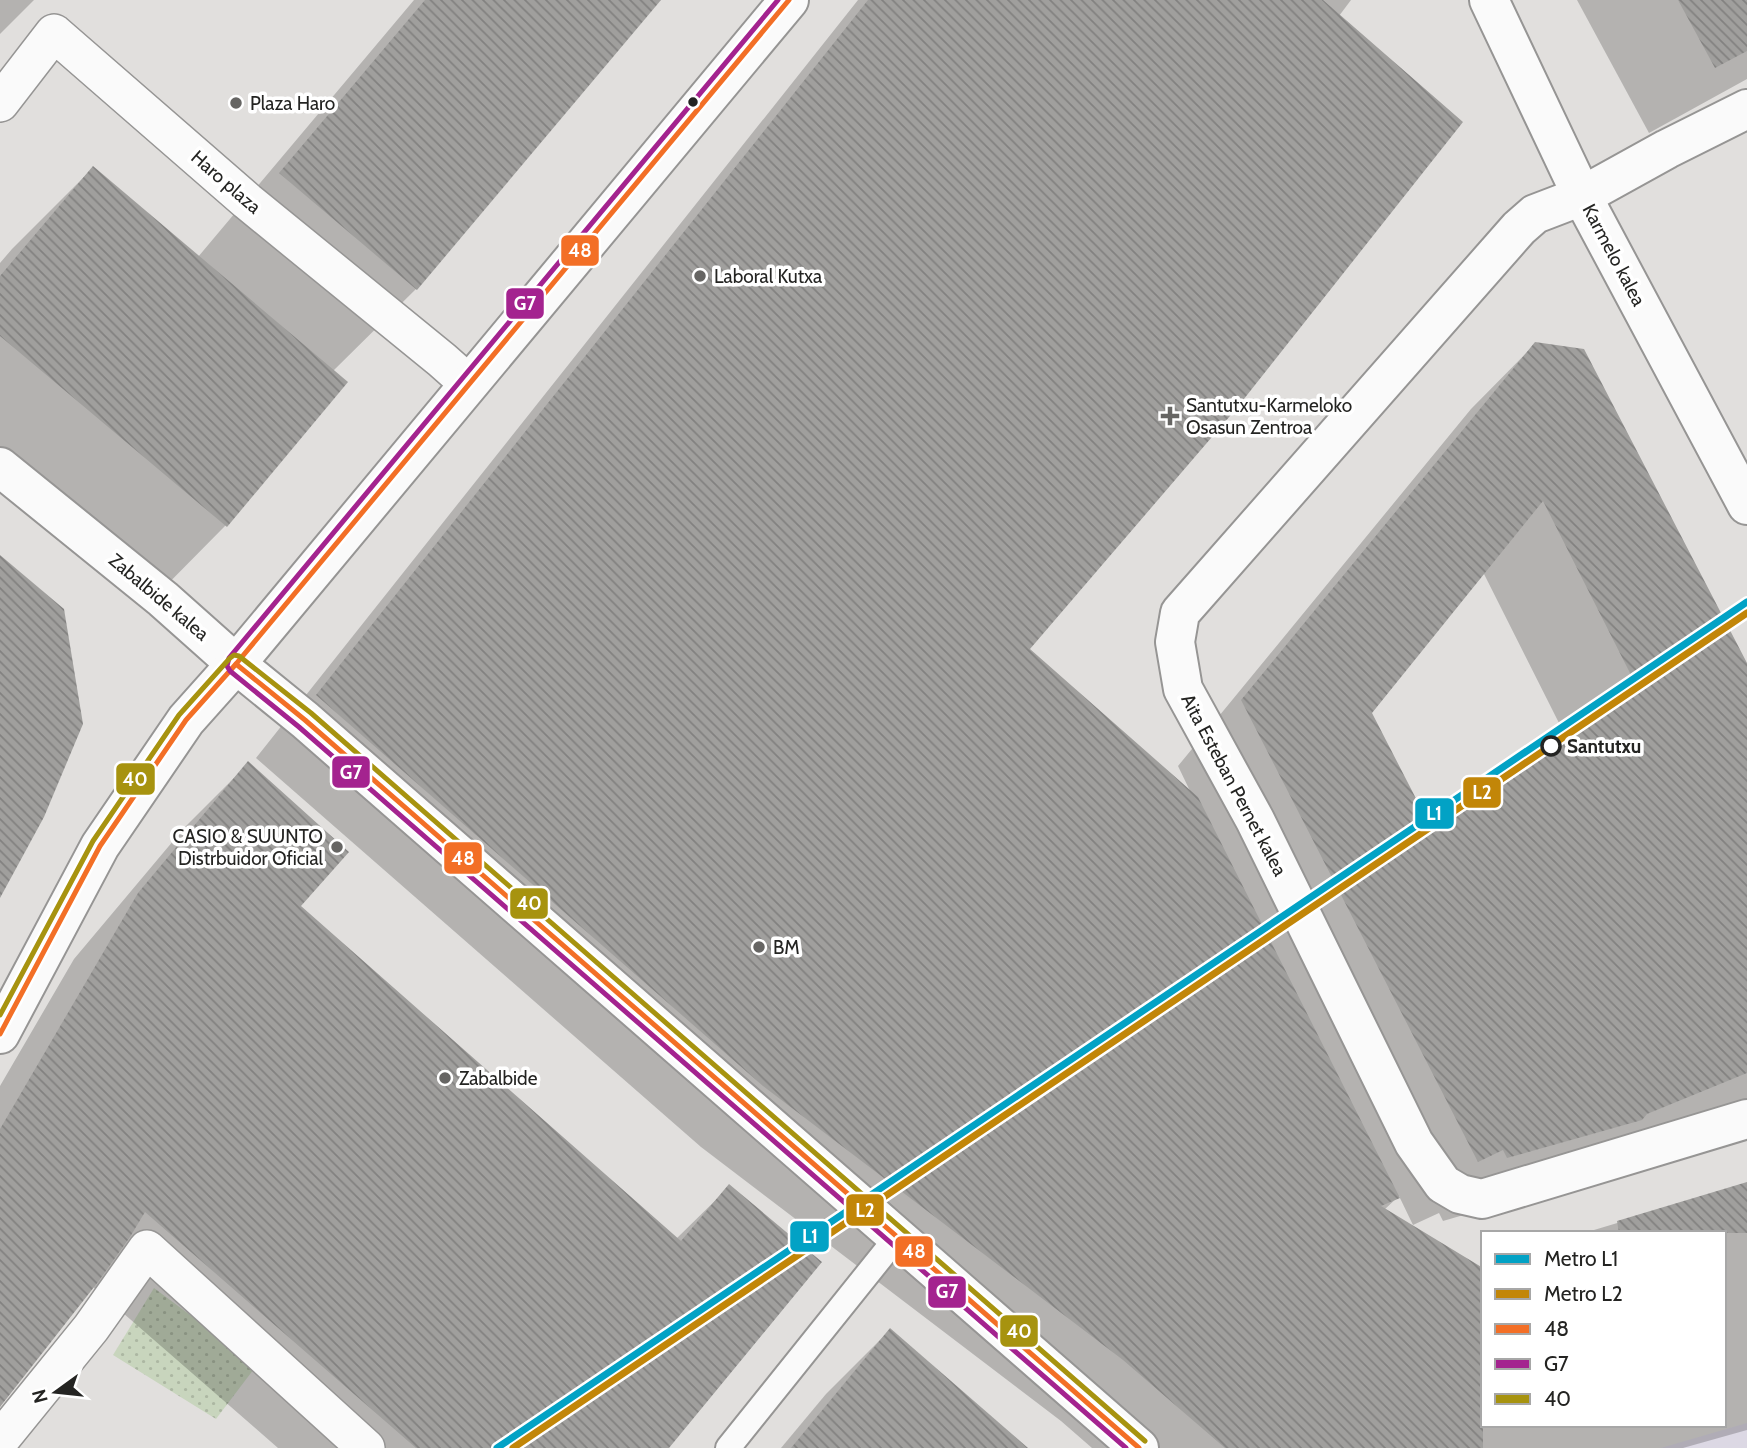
<svg xmlns="http://www.w3.org/2000/svg" width="1747" height="1448" font-family="Cabin,sans-serif">
  <style>
    .education { fill: #dcd8e4 }
    .park { fill: url(#park-dots) }
    .shadow { fill: #0003; fill-rule: evenodd }
    .building { fill: url(#building-back-hatch); fill-rule: evenodd }
    .lines { fill: none; stroke-linecap: round; stroke-linejoin: round }
    .service-casing { stroke: #969594; stroke-width: 28 }
    .pedestrian-casing { stroke: #969594; stroke-width: 40 }
    .minor-casing { stroke: #969594; stroke-width: 42 }
    .service { stroke: #fafafa; stroke-width: 24 }
    .pedestrian { stroke: #fafafa; stroke-width: 37 }
    .minor { stroke: #fafafa; stroke-width: 38 }
    .bus-1-casing { stroke: #fff; stroke-width: 10 }
    .bus-2-casing { stroke: #fff; stroke-width: 10 }
    .bus-3-casing { stroke: #fff; stroke-width: 10 }
    .bus-1 { stroke: #f36f26; stroke-width: 5 }
    .bus-2 { stroke: #a4238f; stroke-width: 5 }
    .bus-3 { stroke: #a7930f; stroke-width: 5 }
    .metro-1-casing { stroke: #fff; stroke-width: 12 }
    .metro-2-casing { stroke: #fff; stroke-width: 12 }
    .metro-1 { stroke: #02a2c5; stroke-width: 7 }
    .metro-2 { stroke: #c28608; stroke-width: 7 }
    .bus-dot { fill: #242422; stroke: #fff; stroke-width: 2.5 }
    .poi-dot { fill: #666563; stroke: #fff; stroke-width: 2.5 }
    .stop-dot { fill: #fff; stroke: #242422; stroke-width: 3.5 }
    .labels { text-anchor: middle; dominant-baseline: central; stroke-width: 7; stroke-linejoin: round; paint-order: stroke }
    .poi-label { font-size: 19px; fill: #242422; stroke: #fff; text-anchor: start }
    .street-label { font-size: 19px; fill: #242422; stroke: #fff }
    .stop-label { font-size: 19px; font-weight: bold; fill: #242422; stroke: #fff; text-anchor: start }
    .line-badge { stroke: #fff; stroke-width: 2.5 }
    .badge-label { font-size: 19px; text-anchor: middle; font-weight: bold; fill: #fff }
  </style>
  <defs>
    <pattern id="park-dots" width="8" height="8" patternUnits="userSpaceOnUse" patternTransform="scale(1.75)"><rect width="8" height="8" fill="#c8d5bd"/><path d="M2 2h.1M6 6h.1" fill="none" stroke="#acb7a2" stroke-width="1.8" stroke-linecap="round"/></pattern>
    <pattern id="building-back-hatch" width="6" height="6" patternUnits="userSpaceOnUse" patternTransform="scale(1.75)"><rect width="6" height="6" fill="#a09f9d"/><path d="M-1 5l2 2M0 0l6 6M5-1l2 2" fill="none" stroke="#828180"/></pattern>
  </defs>
  <rect width="100%" height="100%" fill="#e1dfdd"/>
  <!-- education -->
  <polygon class="education" points="1747,1423 1747,1448 1661,1448"/>
  <!-- park -->
  <polygon class="park" points="154,1288 257,1365 216,1419 113,1355"/>
  <!-- shadow -->
  <g class="shadow">
    <polygon points="0,0 34,0 0,34"/>
    <polygon points="414,0 659,0 416,289 333,371 346,382 225,526 145,607 0,484 0,263 12,249 93,168 198,257"/>
    <path d="M858 0H1351L1339 16 1027 649 1191 793 1178 766 1471 409 1535 344 1747 667V1132L1443 1221 1439 1213 1413 1225 1399 1196 1384 1210 1483 1425H1724V1233H1584L1747 1184V1430L1683 1448H1092L1061 1421 701 1147 256 758ZM1483 572 1561 727 1495 776 1424 819 1370 712Z"/>
    <polygon points="1577,0 1747,0 1747,79 1649,133"/>
    <polygon points="248,764 298,907 676,1239 730,1186 667,1448 278,1448 92,1286 0,1401 0,1086 74,959 184,828"/>
    <polygon points="890,1330 1025,1448 781,1448 826,1394"/>
  </g>
  <!-- building -->
  <g class="building">
    <polygon points="425,0 661,0 417,290 279,173"/>
    <polygon points="868,0 1323,0 1463,122 1236,409 1030,649 1198,797 1400,1198 1381,1206 1483,1268 1483,1448 1225,1448 1123,1360 763,1086 316,695"/>
    <polygon points="1678,0 1747,0 1747,51 1715,68"/>
    <polygon points="93,166 348,382 227,527 0,336 0,276"/>
    <path d="M1535 342 1584 349 1747 663V1073L1647 1114 1642 1120 1507 1158 1503 1150 1478 1162 1241 700ZM1543 501 1631 675 1496 773 1494 770 1425 816 1372 713Z"/>
    <polygon points="0,555 64,609 83,724 44,817 0,898"/>
    <polygon points="248,761 349,852 301,906 681,1241 729,1184 822,1262 669,1448 416,1448 145,1212 130,1237 98,1282 0,1407 0,1129 138,893"/>
    <polygon points="1747,1182 1747,1233 1619,1233 1617,1221"/>
    <polygon points="890,1328 1028,1448 791,1448"/>
  </g>
  <g class="lines">
    <defs>
      <polyline id="service" points="728,1448 898,1236"/>
      <g id="pedestrian">
        <polyline points="0,103 54,33 247,201 442,360 469,384"/>
        <polyline points="0,1440 91,1328 147,1249 366,1448"/>
      </g>
      <g id="minor">
        <polyline points="1489,0 1582,196 1747,505"/>
        <polyline points="1747,109 1667,149 1582,196 1535,214 1519,228 1180,613 1175,642 1183,689 1255,820 1414,1143 1443,1184 1460,1194 1482,1199 1747,1119"/>
        <polyline points="0,467 163,599 236,664 305,720 1139,1448"/>
        <polyline points="0,1034 100,846 186,720 236,664 789,0"/>
      </g>
    </defs>
    <!-- service casing -->
    <use href="#service" class="service-casing"/>
    <!-- pedestrian casing -->
    <use href="#pedestrian" class="pedestrian-casing"/>
    <!-- minor casing -->
    <use href="#minor" class="minor-casing"/>
    <!-- service -->
    <use href="#service" class="service"/>
    <!-- pedestrian -->
    <use href="#pedestrian" class="pedestrian"/>
    <!-- minor -->
    <use href="#minor" class="minor"/>
    <defs>
      <g id="bus-1">
        <polyline points="236,664 305,720 1139,1448"/>
        <polyline points="0,1034 100,846 186,720 236,664 789,0"/>
      </g>
      <polyline id="bus-2" points="778,0 229,658 227,666 230,671 299,727 1126,1448"/>
      <polyline id="bus-3" points="0,1015 93,841 179,715 230,658 234,655 239,656 311,713 1145,1441"/>
    </defs>
    <!-- bus-1 casing -->
    <use href="#bus-1" class="bus-1-casing"/>
    <!-- bus-2 casing -->
    <use href="#bus-2" class="bus-2-casing"/>
    <!-- bus-3 casing -->
    <use href="#bus-3" class="bus-3-casing"/>
    <!-- bus-1 -->
    <use href="#bus-1" class="bus-1"/>
    <!-- bus-2 -->
    <use href="#bus-2" class="bus-2"/>
    <!-- bus-3 -->
    <use href="#bus-3" class="bus-3"/>
    <defs>
      <polyline id="metro-1" points="497,1448 1747,602"/>
      <polyline id="metro-2" points="513,1448 1747,613"/>
    </defs>
    <!-- metro-1 casing -->
    <use href="#metro-1" class="metro-1-casing"/>
    <!-- metro-2 casing -->
    <use href="#metro-2" class="metro-2-casing"/>
    <!-- metro-1 -->
    <use href="#metro-1" class="metro-1"/>
    <!-- metro-2 -->
    <use href="#metro-2" class="metro-2"/>
  </g>
  <!-- markers -->
  <circle class="bus-dot" cx="693" cy="102" r="6"/>
  <g class="poi-dot">
    <circle cx="236" cy="103" r="7"/>
    <circle cx="700" cy="276" r="7"/>
    <path d="M1166.5 405.5h7v7h7v7h-7v7h-7v-7h-7v-7h7z"/>
    <circle cx="337" cy="847" r="7"/>
    <circle cx="759" cy="947" r="7"/>
    <circle cx="445" cy="1078" r="7"/>
  </g>
  <circle class="stop-dot" cx="1551" cy="746" r="9"/>
  <g class="labels">
    <!-- poi labels -->
    <g class="poi-label">
      <text x="250" y="103">Plaza Haro</text>
      <text x="714" y="276">Laboral Kutxa</text>
      <text x="1186" y="405">Santutxu-Karmeloko<tspan x="1186" dy="22">Osasun Zentroa</tspan></text>
      <text x="323" y="836" text-anchor="end">CASIO &amp; SUUNTO<tspan x="323" dy="22">Distrbuidor Oficial</tspan></text>
      <text x="773" y="947">BM</text>
      <text x="459" y="1078">Zabalbide</text>
    </g>
    <!-- street labels -->
    <g class="street-label">
      <text transform="translate(226 182) rotate(41)">Haro plaza</text>
      <text transform="translate(1614 255) rotate(62)">Karmelo kalea</text>
      <text transform="translate(159 597) rotate(40)">Zabalbide kalea</text>
      <text transform="translate(1234 785) rotate(62)">Aita Esteban Pernet kalea</text>
    </g>
    <!-- stop labels -->
    <g class="stop-label">
      <text x="1567" y="746">Santutxu</text>
    </g>
  </g>
  <g class="line-badge">
    <rect x="560" y="234" width="40" height="33" rx="7" fill="#f36f26"/>
    <rect x="505" y="287" width="40" height="33" rx="7" fill="#a4238f"/>
    <rect x="331" y="755" width="40" height="34" rx="7" fill="#a4238f"/>
    <rect x="115" y="762" width="41" height="34" rx="7" fill="#a7930f"/>
    <rect x="1462" y="776" width="40" height="33" rx="7" fill="#c28608"/>
    <rect x="1414" y="797" width="41" height="33" rx="7" fill="#02a2c5"/>
    <rect x="443" y="841" width="40" height="34" rx="7" fill="#f36f26"/>
    <rect x="509" y="887" width="40" height="33" rx="7" fill="#a7930f"/>
    <rect x="845" y="1193" width="40" height="34" rx="7" fill="#c28608"/>
    <rect x="789" y="1220" width="41" height="33" rx="7" fill="#02a2c5"/>
    <rect x="894" y="1235" width="40" height="33" rx="7" fill="#f36f26"/>
    <rect x="927" y="1275" width="40" height="34" rx="7" fill="#a4238f"/>
    <rect x="999" y="1314" width="40" height="34" rx="7" fill="#a7930f"/>
  </g>
  <g class="badge-label">
    <text x="580" y="257">48</text>
    <text x="525" y="310">G7</text>
    <text x="351" y="779">G7</text>
    <text x="135" y="786">40</text>
    <text x="1482" y="799">L2</text>
    <text x="1434" y="820">L1</text>
    <text x="463" y="865">48</text>
    <text x="529" y="910">40</text>
    <text x="865" y="1217">L2</text>
    <text x="810" y="1243">L1</text>
    <text x="914" y="1258">48</text>
    <text x="947" y="1298">G7</text>
    <text x="1019" y="1338">40</text>
  </g>
  <!-- legend -->
  <rect x="1481" y="1231" width="245" height="196" fill="#ffffff" stroke="#a7a7a7" stroke-width="2"/>
  <rect x="1495" y="1254" width="35" height="10" fill="#02a2c5" stroke="#a7a7a7" stroke-width="2"/>
  <text x="1544" y="1266" font-size="21" fill="#242422">Metro L1</text>
  <rect x="1495" y="1289" width="35" height="10" fill="#c28608" stroke="#a7a7a7" stroke-width="2"/>
  <text x="1544" y="1301" font-size="21" fill="#242422">Metro L2</text>
  <rect x="1495" y="1324" width="35" height="10" fill="#f36f26" stroke="#a7a7a7" stroke-width="2"/>
  <text x="1544" y="1336" font-size="21" fill="#242422">48</text>
  <rect x="1495" y="1359" width="35" height="10" fill="#a4238f" stroke="#a7a7a7" stroke-width="2"/>
  <text x="1544" y="1371" font-size="21" fill="#242422">G7</text>
  <rect x="1495" y="1394" width="35" height="10" fill="#a7930f" stroke="#a7a7a7" stroke-width="2"/>
  <text x="1544" y="1406" font-size="21" fill="#242422">40</text>
  <!-- north arrow -->
  <g transform="translate(56 1392) rotate(255)" stroke="#ffffff" stroke-width="5" paint-order="stroke">
  <path d="M0-5L12 26L0 18L-12 26Z" fill="#242422"/>
  <text y="-10" font-size="19" font-weight="bold" text-anchor="middle" fill="#242422">N</text>
  </g>
</svg>
